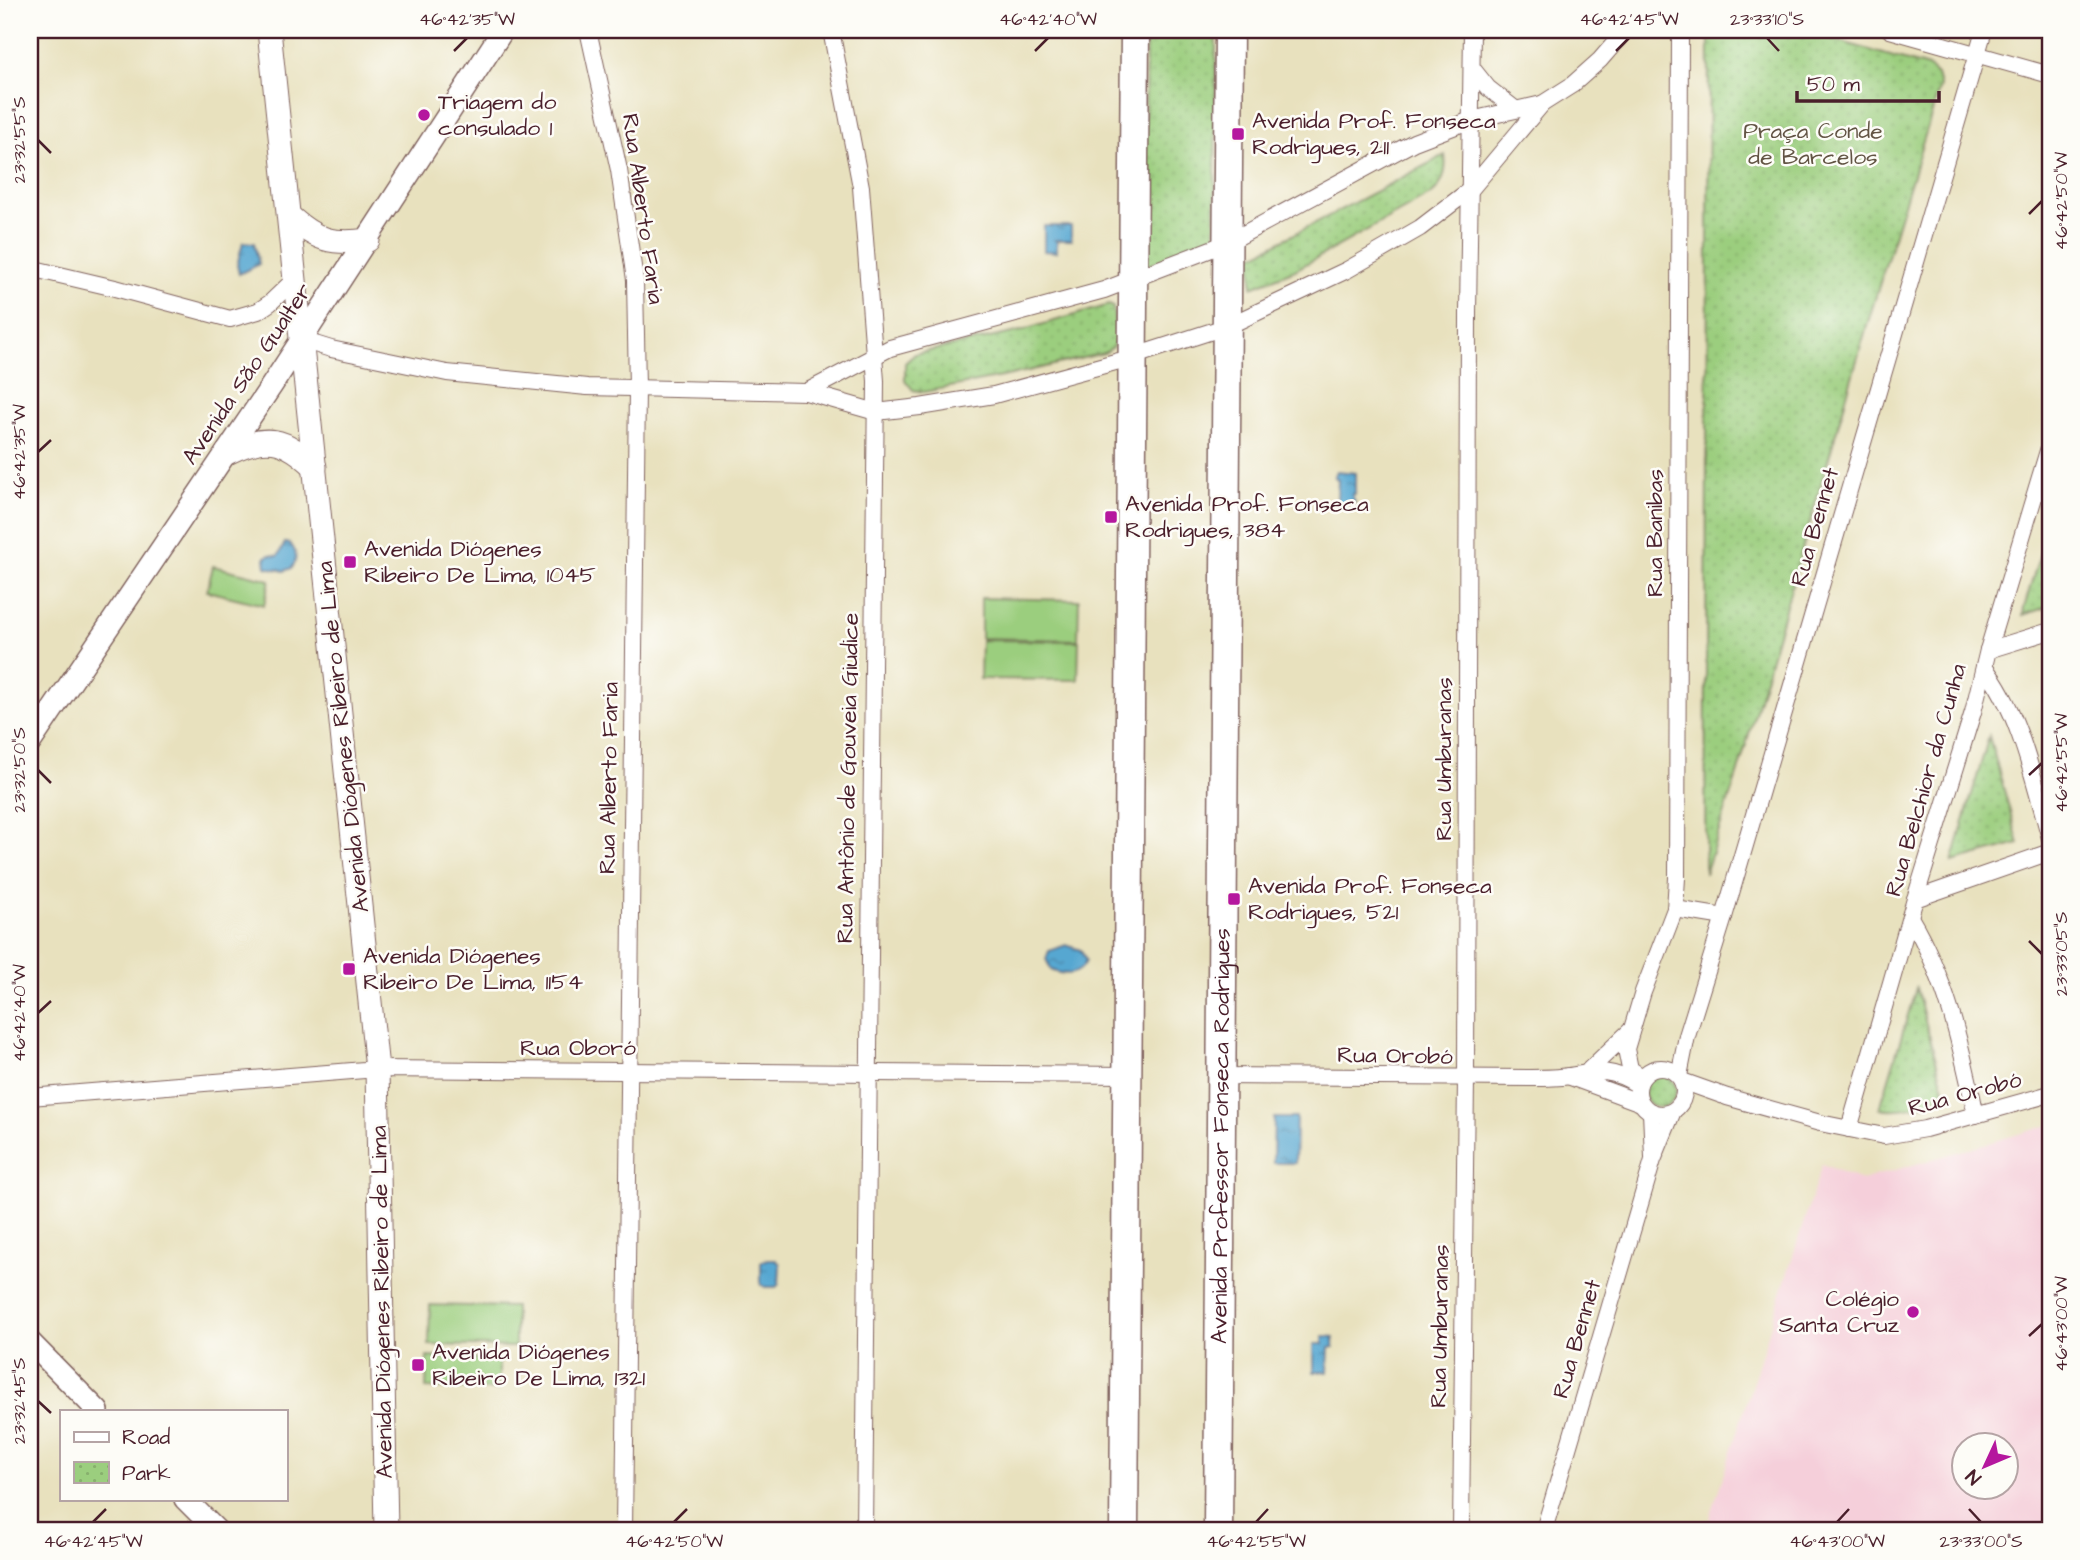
<svg xmlns="http://www.w3.org/2000/svg" width="2080" height="1560" font-family="'Architects Daughter',sans-serif">
  <style>
    .built { fill: #f5cfda; fill-rule: evenodd }
    .grass { fill: #9bce7e; stroke: #727654; stroke-width: 2 }
    .park { fill: url(#park-dots); stroke: #727654; stroke-width: 2 }
    .water { fill: url(#water-ripples); stroke: #50637e; stroke-width: 2 }
    .lines { fill: none; stroke-linecap: round; stroke-linejoin: round }
    .minor-casing { stroke: #81635e; stroke-width: 18 }
    .tertiary-casing { stroke: #81635e; stroke-width: 24 }
    .secondary-casing { stroke: #81635e; stroke-width: 25 }
    .trunk-casing { stroke: #81635e; stroke-width: 31 }
    .minor { stroke: #fff; stroke-width: 16 }
    .tertiary { stroke: #fff; stroke-width: 21 }
    .secondary { stroke: #fff; stroke-width: 23 }
    .trunk { stroke: #fff; stroke-width: 28 }
    .ticks { fill: none; stroke: #4a1f2b; stroke-width: 2.5 }
    .poi-dot { fill: #b5179e; stroke: #fdfcf7; stroke-width: 2.5 }
    .labels { text-anchor: middle; dominant-baseline: central; stroke-width: 5; stroke-linejoin: round; paint-order: stroke }
    .poi-label { font-size: 23px; fill: #4a1f2b; stroke: #fdfcf7; text-anchor: start }
    .park-label { font-size: 23px; fill: #625444; stroke: #fdfcf7 }
    .street-label { font-size: 23px; fill: #4a1f2b; stroke: #fdfcf7 }
    .neatline { fill: none; stroke: #4a1f2b; stroke-width: 2.5 }
    .ticks-label { font-size: 18px; text-anchor: middle; fill: #4a1f2b }
  </style>
  <defs>
    <pattern id="park-dots" width="8" height="8" patternUnits="userSpaceOnUse" patternTransform="scale(1.75)"><rect width="8" height="8" fill="#9bce7e"/><path d="M2 2h.1M6 6h.1" fill="none" stroke="#87b06d" stroke-width="1.8" stroke-linecap="round"/></pattern>
    <pattern id="water-ripples" width="26" height="14" patternUnits="userSpaceOnUse" patternTransform="scale(1.75)"><rect width="26" height="14" fill="#57a7d1"/><path d="M2 4q2-2 4 0t4 0M15 11q2-2 4 0t4 0" fill="none" stroke="#4a87aa"/></pattern>
  </defs>
  <rect width="100%" height="100%" fill="#fdfcf7"/>
  <filter id="ink" filterUnits="userSpaceOnUse"><feTurbulence type="fractalNoise" baseFrequency=".0143" numOctaves="2"/><feDisplacementMap in="SourceGraphic" scale="14" xChannelSelector="R" yChannelSelector="G"/><feConvolveMatrix kernelMatrix="1 2 1 2 8 2 1 2 1" color-interpolation-filters="sRGB"/></filter>
  <filter id="wash" filterUnits="userSpaceOnUse"><feTurbulence type="fractalNoise" baseFrequency=".00686" numOctaves="4" result="noise"/><feDisplacementMap in="SourceGraphic" scale="28" xChannelSelector="R" yChannelSelector="G"/><feGaussianBlur stdDeviation="1.57" result="paint"/><feColorMatrix in="noise" values="0 0 0 0 0 0 0 0 0 0 0 0 0 0 0 0 0 1.4 0 .05"/><feComposite in="paint" operator="in"/></filter>
  <g filter="url(#wash)">
    <rect width="100%" height="100%" fill="#e8e1be"/>
    <!-- built -->
    <path class="built" d="M2050 1125V1530H1706L1822 1164 1861 1180ZM1965 1444H2007V1486H1965Z"/>
    <!-- grass -->
    <g class="grass">
      <polygon points="213,566 270,580 264,605 207,591"/>
      <polygon points="981,598 1079,600 1078,640 981,638"/>
      <polygon points="981,640 1079,641 1078,680 980,679"/>
      <polygon points="430,1305 515,1307 515,1347 429,1345"/>
      <polygon points="427,1357 499,1360 499,1390 426,1388"/>
    </g>
    <!-- park -->
    <g class="park">
      <polygon points="1146,30 1216,30 1215,239 1144,267"/>
      <polygon points="1709,30 1801,30 1928,67 1937,75 1940,86 1868,322 1738,772 1705,874"/>
      <path d="M1445 155C1447 171 1444 183 1432 194L1295 270 1252 287V256Z"/>
      <path d="M1109 305 1113 307C1114 325 1123 345 1104 353L1007 376 924 392 913 390 905 380V363L915 354 1013 333Z"/>
      <polygon points="2050,521 2050,606 2023,615 2024,608"/>
      <polygon points="1989,736 2019,844 1952,862"/>
      <path d="M1916 988 1946 1096C1928 1105 1900 1112 1880 1108Z"/>
      <circle cx="1660" cy="1091" r="16"/>
    </g>
    <!-- water -->
    <g class="water">
      <polygon points="1044,226 1071,226 1071,240 1055,240 1057,242 1057,252 1044,251"/>
      <polygon points="243,242 254,243 259,264 239,274 237,265"/>
      <polygon points="1337,471 1355,473 1355,494 1352,494 1355,503 1337,503 1338,480 1334,476"/>
      <path d="M285 543 290 544C297 551 297 560 292 568L284 571 266 567 265 558 269 555 278 556Z"/>
      <path d="M1066 945 1081 950 1086 961C1080 976 1065 976 1051 970L1046 959 1049 951Z"/>
      <polygon points="1274,1118 1296,1118 1295,1163 1273,1163"/>
      <polygon points="767,1259 775,1259 780,1264 779,1284 776,1287 765,1287 761,1284 761,1262"/>
      <polygon points="1323,1336 1334,1337 1334,1347 1329,1348 1328,1372 1314,1372 1314,1344 1323,1344"/>
    </g>
  </g>
  <g filter="url(#ink)">
    <g class="lines">
      <defs>
        <g id="minor">
          <polyline points="588,30 619,170 635,280 637,388 624,1530"/>
          <polyline points="831,30 861,187 876,381 864,1530"/>
          <polyline points="1890,30 2050,75"/>
          <polyline points="1472,68 1488,88 1515,109"/>
          <polyline points="30,268 115,288 230,319 258,311 270,303 296,278"/>
          <polyline points="302,340 331,349 447,373 587,387 806,392 876,412 920,407 994,395 1119,361 1228,326 1347,270 1420,228 1471,189 1542,104 1572,85 1600,60 1626,30"/>
          <polyline points="806,392 890,348 1104,290 1227,243 1414,142 1471,120 1542,104"/>
          <polyline points="1988,650 2050,631"/>
          <path d="M1984 667C2019 709 2035 785 2050 838"/>
          <polyline points="1915,899 2050,852"/>
          <polyline points="1675,909 1724,917"/>
          <path d="M1910 917C1947 979 1961 1046 1976 1115"/>
          <circle cx="1661" cy="1091" r="23"/>
          <polyline points="1589,1070 1631,1030"/>
          <path d="M1221 1076 1530 1078C1543 1078 1557 1078 1569 1076 1599 1071 1611 1068 1638 1085"/>
          <polyline points="1568,1076 1641,1103"/>
          <polyline points="1679,1076 1687,1036 1724,917 1984,30"/>
          <polyline points="1642,1077 1630,1069 1626,1049 1643,992 1675,909 1677,878 1680,30"/>
          <polyline points="1682,1081 1727,1097 1820,1123 1884,1136 1925,1129 2050,1094"/>
          <polyline points="30,1097 377,1069 1127,1075"/>
          <polyline points="1651,1112 1653,1157"/>
          <polyline points="1849,1129 1915,899 1973,712 1988,650 2050,444"/>
          <polyline points="1461,1530 1466,1079 1468,314 1472,30"/>
          <polyline points="1544,1530 1653,1160 1673,1111"/>
        </g>
        <g id="tertiary">
          <polyline points="30,743 272,385 503,30"/>
          <polyline points="30,1342 98,1411"/>
          <polyline points="185,1499 216,1530"/>
        </g>
        <g id="secondary">
          <polyline points="269,30 377,1069 386,1530"/>
          <path d="M289 216C316 240 332 245 368 240"/>
          <path d="M227 453C266 434 284 437 315 467"/>
        </g>
        <g id="trunk">
          <polyline points="1124,1530 1135,30"/>
          <path id="s1" d="M1218 1530 1229 30"/>
        </g>
      </defs>
      <!-- minor casing -->
      <use href="#minor" class="minor-casing"/>
      <!-- tertiary casing -->
      <use href="#tertiary" class="tertiary-casing"/>
      <!-- secondary casing -->
      <use href="#secondary" class="secondary-casing"/>
      <!-- trunk casing -->
      <use href="#trunk" class="trunk-casing"/>
      <!-- minor -->
      <use href="#minor" class="minor"/>
      <!-- tertiary -->
      <use href="#tertiary" class="tertiary"/>
      <!-- secondary -->
      <use href="#secondary" class="secondary"/>
      <!-- trunk -->
      <use href="#trunk" class="trunk"/>
    </g>
  </g>
  <!-- ticks -->
  <path class="ticks" d="M1767 38 1779 51M454 51 467 38M1035 51 1048 38M1616 51 1629 38M38 140 51 153M2029 214 2042 201M38 452 51 440M38 770 51 783M2029 775 2042 763M2029 941 2042 954M38 1013 51 1001M2029 1336 2042 1324M38 1401 51 1413M1969 1509 1981 1522M93 1522 106 1509M674 1522 687 1509M1256 1522 1268 1509M1837 1522 1849 1509"/>
  <!-- markers -->
  <g class="poi-dot">
    <circle cx="424" cy="115" r="7"/>
    <rect x="1231" y="127" width="14" height="14" rx="3.5"/>
    <rect x="1104" y="510" width="14" height="14" rx="3.5"/>
    <rect x="343" y="555" width="14" height="14" rx="3.5"/>
    <rect x="1227" y="892" width="14" height="14" rx="3.5"/>
    <rect x="342" y="962" width="14" height="14" rx="3.5"/>
    <circle cx="1913" cy="1312" r="7"/>
    <rect x="411" y="1358" width="14" height="14" rx="3.5"/>
  </g>
  <g class="labels">
    <!-- poi labels -->
    <g class="poi-label">
      <text x="438" y="102">Triagem do<tspan x="438" dy="26">consulado 1</tspan></text>
      <text x="1252" y="121">Avenida Prof. Fonseca<tspan x="1252" dy="26">Rodrigues, 211</tspan></text>
      <text x="1125" y="504">Avenida Prof. Fonseca<tspan x="1125" dy="26">Rodrigues, 384</tspan></text>
      <text x="364" y="549">Avenida Diógenes<tspan x="364" dy="26">Ribeiro De Lima, 1045</tspan></text>
      <text x="1248" y="886">Avenida Prof. Fonseca<tspan x="1248" dy="26">Rodrigues, 521</tspan></text>
      <text x="363" y="956">Avenida Diógenes<tspan x="363" dy="26">Ribeiro De Lima, 1154</tspan></text>
      <text x="1899" y="1299" text-anchor="end">Colégio<tspan x="1899" dy="26">Santa Cruz</tspan></text>
      <text x="432" y="1352">Avenida Diógenes<tspan x="432" dy="26">Ribeiro De Lima, 1321</tspan></text>
    </g>
    <!-- park labels -->
    <g class="park-label">
      <text x="1813" y="131">Praça Conde<tspan x="1813" dy="26">de Barcelos</tspan></text>
    </g>
    <!-- street labels -->
    <g class="street-label">
      <text transform="translate(643 209) rotate(82)">Rua Alberto Faria</text>
      <text transform="translate(247 374) rotate(-56)">Avenida São Gualter</text>
      <text transform="translate(1815 527) rotate(-74)">Rua Bennet</text>
      <text transform="translate(1655 533) rotate(-90)">Rua Banibas</text>
      <text transform="translate(343 737) rotate(-96)">Avenida Diógenes Ribeiro de Lima</text>
      <text transform="translate(1444 759) rotate(-90)">Rua Umburanas</text>
      <text transform="translate(609 778) rotate(-89)">Rua Alberto Faria</text>
      <text transform="translate(848 778) rotate(-89)">Rua Antônio de Gouveia Giudice</text>
      <text transform="translate(1926 780) rotate(-74)">Rua Belchior da Cunha</text>
      <text x="578" y="1048">Rua Oboró</text>
      <text transform="translate(1395 1056) rotate(1)">Rua Orobó</text>
      <text transform="translate(1965 1094) rotate(-15)">Rua Orobó</text>
      <text stroke="none"><textPath href="#s1" startOffset="394">Avenida Professor Fonseca Rodrigues</textPath></text>
      <text transform="translate(382 1302) rotate(-91)">Avenida Diógenes Ribeiro de Lima</text>
      <text transform="translate(1440 1326) rotate(-89)">Rua Umburanas</text>
      <text transform="translate(1577 1339) rotate(-74)">Rua Bennet</text>
    </g>
  </g>
  <!-- margin -->
  <rect width="2080" height="1560" fill="none" stroke="#fdfcf7" stroke-width="77"/>
  <!-- legend -->
  <rect x="60" y="1410" width="228" height="91" fill="#fdfcf7" stroke="#b5a4a5" stroke-width="2"/>
  <rect x="74" y="1432" width="35" height="10" fill="#ffffff" stroke="#b5a4a5" stroke-width="2"/>
  <text x="122" y="1444" font-size="21" fill="#4a1f2b">Road</text>
  <rect x="74" y="1462" width="35" height="21" fill="url(#park-dots)" stroke="#b5a4a5" stroke-width="2"/>
  <text x="122" y="1480" font-size="21" fill="#4a1f2b">Park</text>
  <!-- north arrow -->
  <g transform="translate(1985 1466) rotate(226)"><circle r="33" fill="#fdfcf7" stroke="#b5a4a5" stroke-width="2"/>
  <path d="M0-5L12 26L0 18L-12 26Z" fill="#b5179e"/>
  <text y="-10" font-size="19" font-weight="bold" text-anchor="middle" fill="#4a1f2b">N</text>
  </g>
  <!-- scale -->
  <path d="M1797 91v10h142v-10" fill="none" stroke="#4a1f2b" stroke-width="3.5"/>
  <text x="1807" y="91" font-size="21" fill="#4a1f2b" stroke="#fdfcf7" stroke-width="5" paint-order="stroke">50 m</text>
  <rect x="38" y="38" width="2004" height="1484" class="neatline"/>
  <g class="ticks-label">
    <text x="467" y="25">46°42'35"W</text>
    <text x="1048" y="25">46°42'40"W</text>
    <text x="1629" y="25">46°42'45"W</text>
    <text x="1767" y="25">23°33'10"S</text>
    <text transform="translate(19 140) rotate(-90)" y="6">23°32'55"S</text>
    <text transform="translate(2061 201) rotate(-90)" y="6">46°42'50"W</text>
    <text transform="translate(19 452) rotate(-90)" y="6">46°42'35"W</text>
    <text transform="translate(2061 763) rotate(-90)" y="6">46°42'55"W</text>
    <text transform="translate(19 770) rotate(-90)" y="6">23°32'50"S</text>
    <text transform="translate(2061 954) rotate(-90)" y="6">23°33'05"S</text>
    <text transform="translate(19 1013) rotate(-90)" y="6">46°42'40"W</text>
    <text transform="translate(2061 1324) rotate(-90)" y="6">46°43'00"W</text>
    <text transform="translate(19 1401) rotate(-90)" y="6">23°32'45"S</text>
    <text x="93" y="1547">46°42'45"W</text>
    <text x="674" y="1547">46°42'50"W</text>
    <text x="1256" y="1547">46°42'55"W</text>
    <text x="1837" y="1547">46°43'00"W</text>
    <text x="1981" y="1547">23°33'00"S</text>
  </g>
</svg>
